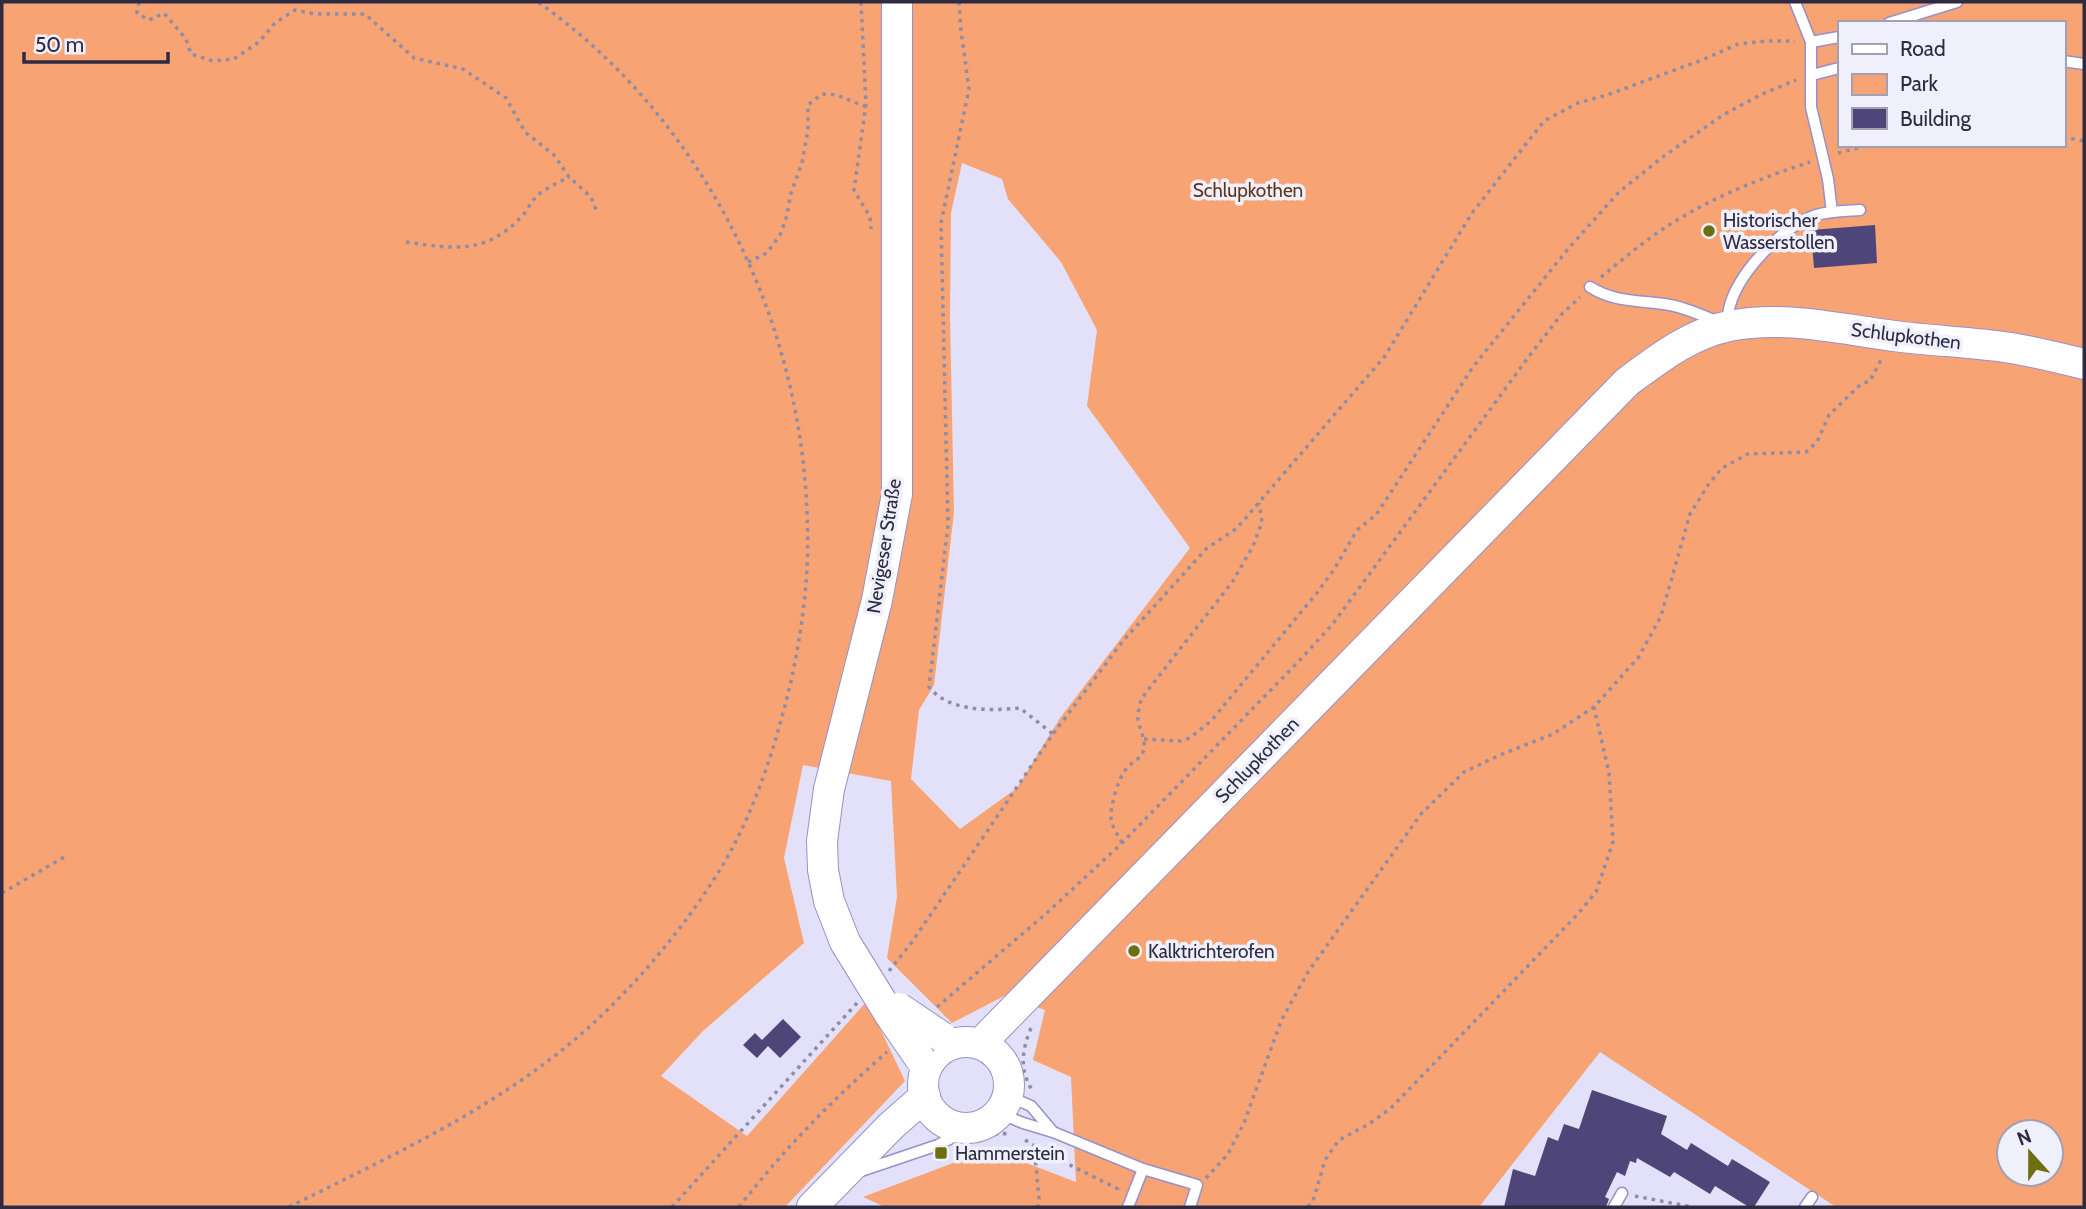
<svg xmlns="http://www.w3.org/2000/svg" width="2086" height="1209" font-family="Cabin,sans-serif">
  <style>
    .green { fill: #f7a374; fill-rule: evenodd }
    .building { fill: #4e4578 }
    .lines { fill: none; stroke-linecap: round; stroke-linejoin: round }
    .lane-casing { stroke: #9790c9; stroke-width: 13 }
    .secondary-casing { stroke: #9790c9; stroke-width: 32 }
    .path { stroke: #8f8da5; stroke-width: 3.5; stroke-dasharray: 3.5 5; stroke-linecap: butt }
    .lane { stroke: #fff; stroke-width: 10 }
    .secondary { stroke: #fff; stroke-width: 30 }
    .lane-bridge-casing { stroke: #9790c9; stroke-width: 13; stroke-linecap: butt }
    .secondary-bridge-casing { stroke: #9790c9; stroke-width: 32; stroke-linecap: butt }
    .lane-bridge { stroke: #fff; stroke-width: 10 }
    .secondary-bridge { stroke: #fff; stroke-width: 30 }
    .poi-dot { fill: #6e6f12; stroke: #f0effc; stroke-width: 2.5 }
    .labels { text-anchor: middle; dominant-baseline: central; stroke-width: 7; stroke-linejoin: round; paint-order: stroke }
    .park-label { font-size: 19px; fill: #603418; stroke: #f0effc }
    .poi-label { font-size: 19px; fill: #2e2a42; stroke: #f0effc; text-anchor: start }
    .street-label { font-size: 19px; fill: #2e2a42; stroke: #f0effc }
  </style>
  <rect width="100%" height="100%" fill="#e3e1f9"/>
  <!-- green -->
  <path class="green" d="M2 2H2084V1207H1836L1600 1052 1479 1207H885L863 1197 990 1149 1076 1182 1071 1077 1033 1060 1045 1010 1006 995 952 1023 887 958 897 897 891 781 803 765 784 858 804 943 703 1031 661 1076 747 1136 867 1001 905 1081 785 1207H2ZM1839 23H2063V145H1839ZM962 163 1002 179 1008 199 1061 262 1097 330 1087 406 1190 548 1060 718 1017 788 960 829 911 779 919 710 934 685 954 512 950 318 951 213ZM2009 1132H2051V1174H2009Z"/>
  <!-- building -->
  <g class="building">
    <polygon points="1875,225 1877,263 1814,268 1811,230"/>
    <polygon points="783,1019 801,1037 780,1058 768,1046 757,1058 743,1045 755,1033 762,1040"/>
    <polygon points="1592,1090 1667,1116 1661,1134 1687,1150 1691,1143 1728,1166 1732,1159 1770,1182 1754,1207 1749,1207 1715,1186 1710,1194 1674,1172 1670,1177 1637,1158 1636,1163 1630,1161 1625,1176 1617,1172 1605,1197 1609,1199 1606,1207 1504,1207 1513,1169 1535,1176 1548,1137 1558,1141 1564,1124 1579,1129"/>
  </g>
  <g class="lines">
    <defs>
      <g id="lane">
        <polyline points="1795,2 1811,42 1811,107 1819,141"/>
        <polyline points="1889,23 1957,2"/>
        <polyline points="1811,42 1839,37"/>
        <polyline points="2063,61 2084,64"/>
        <polyline points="1812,75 1839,68"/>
        <polyline points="1828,179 1832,212"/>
        <path d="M1590 287C1615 303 1642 300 1670 305 1690 309 1709 318 1727 326 1728 319 1728 311 1730 305 1740 271 1783 226 1816 215 1830 211 1845 211 1860 210"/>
        <polyline points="1008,1096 1031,1106 1053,1132"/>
        <polyline points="999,1113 1023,1123 1053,1132 1143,1169 1197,1185 1190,1207"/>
        <polyline points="858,1172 938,1145 970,1128"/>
        <polyline points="1128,1207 1143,1169"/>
        <polyline points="1614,1207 1622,1193"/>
        <polyline points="1805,1207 1812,1197"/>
      </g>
      <g id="secondary">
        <polyline points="890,1015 845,942 829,901 823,870 822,841 829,789 877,600 897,494 897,2"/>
        <circle cx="966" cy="1085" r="43"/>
        <path d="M980 1044 1627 382C1658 359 1690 334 1729 326 1785 315 1839 329 1894 336 1932 341 1972 342 2011 348 2035 352 2060 358 2084 364"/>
        <polyline points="812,1207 891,1126 925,1096"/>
      </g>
    </defs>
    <!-- lane casing -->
    <use href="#lane" class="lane-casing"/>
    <!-- secondary casing -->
    <use href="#secondary" class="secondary-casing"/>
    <!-- path -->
    <g class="path">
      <polyline points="139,2 137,13 149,20 164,13 186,39 191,54 213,61 234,59 259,42 275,23 295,10 314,14 365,14 414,58 463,69 506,98 525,132 554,155 569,177 591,197 597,212"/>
      <polyline points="861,2 866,104 854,190 870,217 871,229"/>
      <path d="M959 2 961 31 969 89 941 223 948 525 929 687C949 712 990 711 1020 708L1053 734"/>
      <polyline points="2063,137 2084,141"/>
      <polyline points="1838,153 1869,145"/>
      <path d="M406 242C455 249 486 255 523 215 528 209 531 202 536 197 545 188 558 183 569 177"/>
      <polyline points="748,262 767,253 780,235 786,219 791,193 802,163 808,130 808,105 822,94 837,95 866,107"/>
      <path d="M1601 277C1622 260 1643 242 1666 227 1710 198 1761 178 1810 162"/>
      <polyline points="1144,739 1180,741 1190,738 1211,721 1316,594 1335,568 1357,530 1376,515 1473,367 1568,249 1619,192 1664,156 1723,115 1760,95 1796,80"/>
      <path d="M1122 843C1118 835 1112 827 1111 818 1110 806 1119 775 1128 767 1133 761 1140 760 1143 752 1147 741 1140 731 1138 720 1137 714 1140 706 1141 699L1233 581 1253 546 1262 522 1259 503"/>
      <polyline points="2,893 66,856"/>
      <polyline points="889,971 912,942 1053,734 1123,641 1206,549 1237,528 1385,356 1472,213 1544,121 1578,103 1607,95 1702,60 1738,44 1767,41 1795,41"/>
      <polyline points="937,1007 1049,911 1122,843 1298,662 1332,625 1530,355 1561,315 1580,297"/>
      <path d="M1031 1028C1022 1050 1019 1069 1032 1090"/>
      <polyline points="1025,1140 1048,1154 1118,1189 1117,1192"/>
      <polyline points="979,1141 999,1133 1008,1134"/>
      <polyline points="1034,1145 1039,1199 1038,1207"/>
      <polyline points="1206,1178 1228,1154 1244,1123 1281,1021 1308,972 1421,814 1464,772 1500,755 1553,734 1594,707"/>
      <polyline points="1635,1196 1692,1207"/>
      <path d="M289 1207C409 1147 530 1093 623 994 663 953 706 897 733 847 760 795 778 737 791 681 803 626 810 570 807 513 800 315 701 117 538 2"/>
      <polyline points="672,1207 857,1003"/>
      <path d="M739 1207C783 1150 833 1099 887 1052"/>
      <polyline points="1308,1207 1314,1198 1325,1160 1339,1140 1369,1124 1391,1108 1577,915 1596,892 1613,842 1609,773 1594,707 1638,658 1661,616 1690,514 1708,485 1722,468 1748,454 1806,452 1817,442 1829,415 1861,384 1870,381 1882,358"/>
    </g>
    <!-- lane -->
    <use href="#lane" class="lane"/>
    <!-- secondary -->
    <use href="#secondary" class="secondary"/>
    <defs>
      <polyline id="lane-bridge" points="1819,141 1828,179"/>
      <g id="secondary-bridge">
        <polyline points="899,1008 942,1037"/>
        <polyline points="890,1015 921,1060"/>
      </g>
    </defs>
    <!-- lane-bridge casing -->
    <use href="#lane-bridge" class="lane-bridge-casing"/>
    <!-- secondary-bridge casing -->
    <use href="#secondary-bridge" class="secondary-bridge-casing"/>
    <!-- lane-bridge -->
    <use href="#lane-bridge" class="lane-bridge"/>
    <!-- secondary-bridge -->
    <use href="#secondary-bridge" class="secondary-bridge"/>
  </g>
  <!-- markers -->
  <g class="poi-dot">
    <circle cx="1709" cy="231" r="7"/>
    <circle cx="1134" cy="951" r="7"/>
    <rect x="934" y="1146" width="14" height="14" rx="3.5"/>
  </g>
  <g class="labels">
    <!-- park labels -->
    <g class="park-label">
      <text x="1248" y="190">Schlupkothen</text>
    </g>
    <!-- poi labels -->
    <g class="poi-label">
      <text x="1723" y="220">Historischer<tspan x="1723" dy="22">Wasserstollen</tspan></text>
      <text x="1148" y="951">Kalktrichterofen</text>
      <text x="955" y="1153">Hammerstein</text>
    </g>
    <!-- street labels -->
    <g class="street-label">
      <text transform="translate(1906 336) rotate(7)">Schlupkothen</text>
      <text transform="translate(884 546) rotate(-81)">Nevigeser Straße</text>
      <text transform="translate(1257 760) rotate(-46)">Schlupkothen</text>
    </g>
  </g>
  <!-- border -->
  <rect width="2086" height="1209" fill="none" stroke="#2e2a42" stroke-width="7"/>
  <!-- legend -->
  <rect x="1838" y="21" width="228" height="126" fill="#f0effc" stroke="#a2a0b2" stroke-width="2"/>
  <rect x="1852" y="44" width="35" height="10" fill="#ffffff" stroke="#a2a0b2" stroke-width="2"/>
  <text x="1900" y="56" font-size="21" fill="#2e2a42">Road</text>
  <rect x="1852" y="74" width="35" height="21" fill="#f7a374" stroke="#a2a0b2" stroke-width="2"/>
  <text x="1900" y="91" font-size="21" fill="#2e2a42">Park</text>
  <rect x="1852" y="108" width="35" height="21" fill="#4e4578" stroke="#a2a0b2" stroke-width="2"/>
  <text x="1900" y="126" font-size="21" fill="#2e2a42">Building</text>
  <!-- north arrow -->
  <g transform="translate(2030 1153) rotate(339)"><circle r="33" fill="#f0effc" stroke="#a2a0b2" stroke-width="2"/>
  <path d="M0-5L12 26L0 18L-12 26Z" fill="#6e6f12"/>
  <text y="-10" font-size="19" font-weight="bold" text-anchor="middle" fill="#2e2a42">N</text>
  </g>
  <!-- scale -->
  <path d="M24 52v10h144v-10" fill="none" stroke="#2e2a42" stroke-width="3.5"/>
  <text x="35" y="52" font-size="21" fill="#2e2a42" stroke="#f0effc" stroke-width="5" paint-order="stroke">50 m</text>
</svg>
